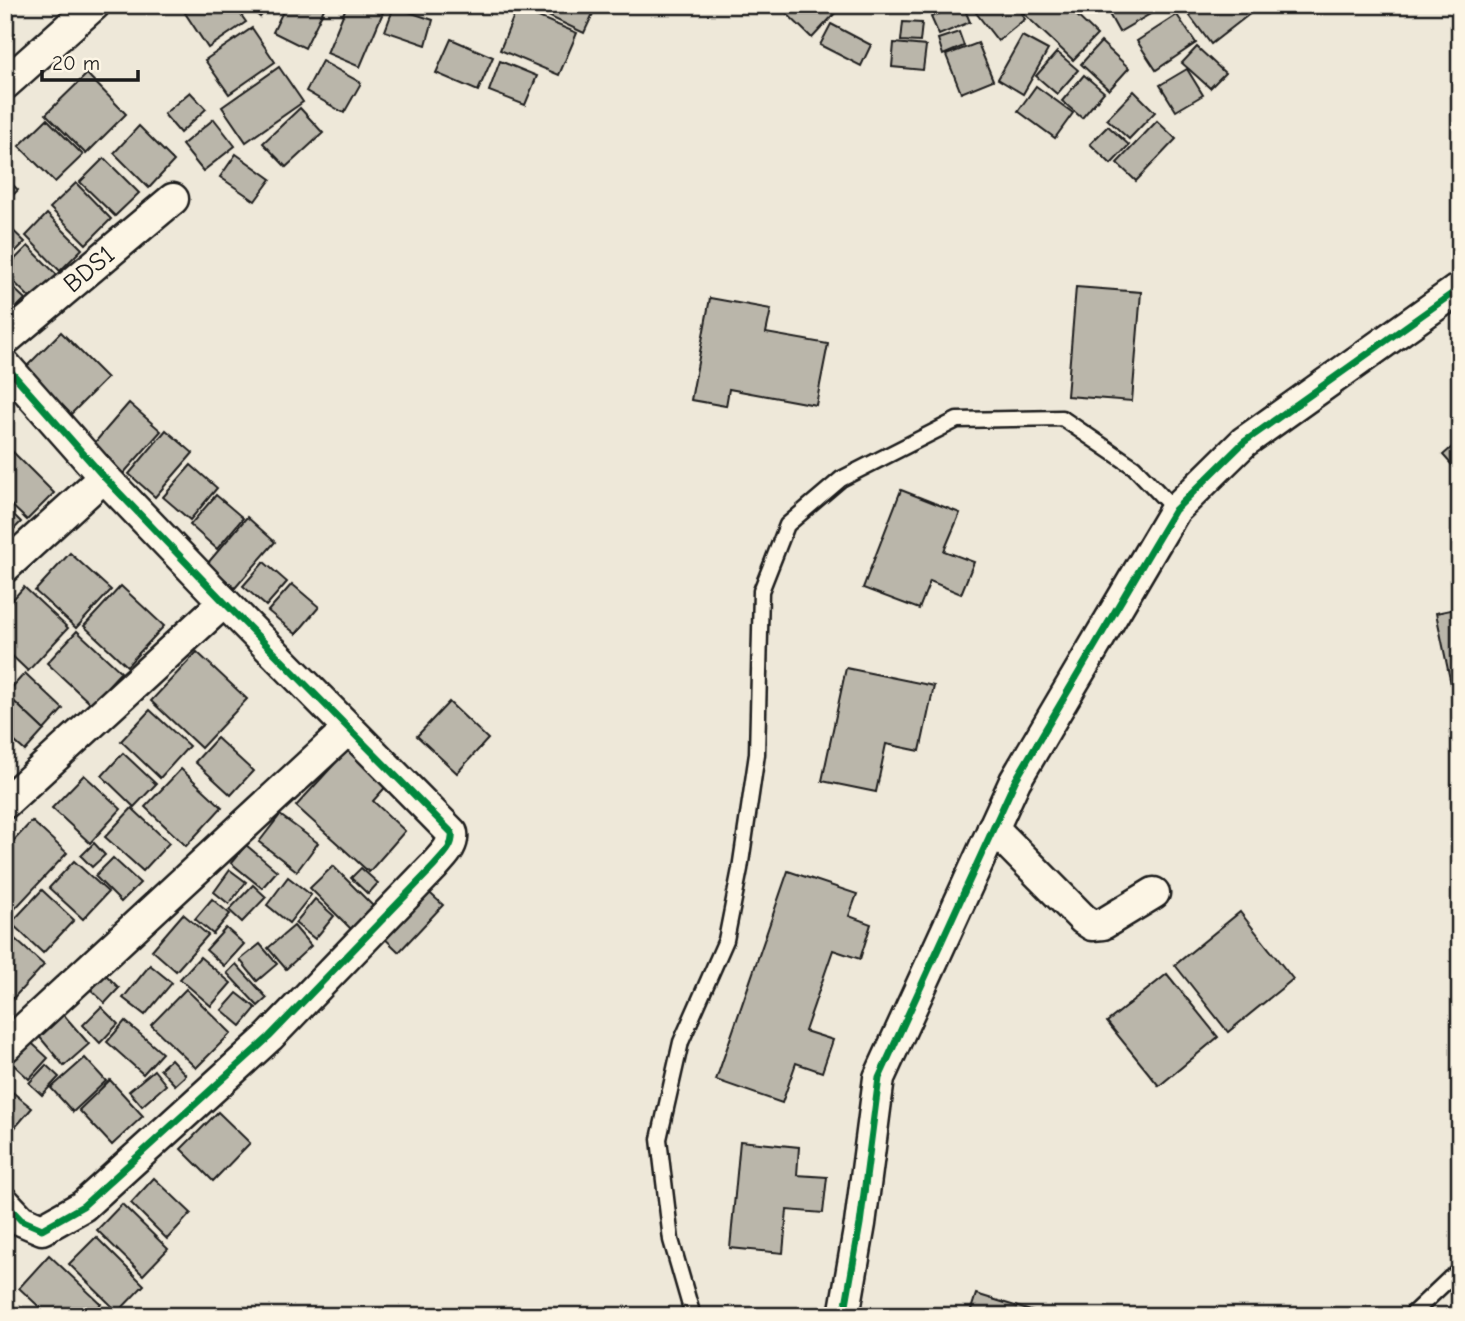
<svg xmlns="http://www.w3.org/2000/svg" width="1465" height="1321" font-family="'Comic Neue',sans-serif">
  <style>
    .building { fill: #bab6aa; stroke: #1c1c1c; stroke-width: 2 }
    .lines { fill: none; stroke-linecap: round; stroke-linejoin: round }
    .lane-casing { stroke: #1c1c1c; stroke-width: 19 }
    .street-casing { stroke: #1c1c1c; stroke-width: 35 }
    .lane { stroke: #fcf5e5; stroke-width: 14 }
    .street { stroke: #fcf5e5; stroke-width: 30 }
    .cycleway-casing { stroke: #fcf5e5; stroke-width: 11 }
    .cycleway { stroke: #00873e; stroke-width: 7 }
    .labels { text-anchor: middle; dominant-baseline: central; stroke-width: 5; stroke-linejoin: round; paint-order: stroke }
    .street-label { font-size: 26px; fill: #1c1c1c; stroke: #fcf5e5 }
  </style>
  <rect width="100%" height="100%" fill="#eee8d9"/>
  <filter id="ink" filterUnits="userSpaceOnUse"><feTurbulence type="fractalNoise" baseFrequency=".0143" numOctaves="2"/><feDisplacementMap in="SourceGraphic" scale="14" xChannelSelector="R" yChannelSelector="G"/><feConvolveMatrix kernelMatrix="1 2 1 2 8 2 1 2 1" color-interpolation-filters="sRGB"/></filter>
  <g filter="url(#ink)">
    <!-- building -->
    <g class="building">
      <polygon points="197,5 234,5 246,22 208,48 185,13"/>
      <polygon points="246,5 270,5 260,17"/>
      <polygon points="286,5 326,5 305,48 273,32"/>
      <polygon points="347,5 372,5 384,10 360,67 327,53"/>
      <polygon points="525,5 597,5 584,33"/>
      <polygon points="778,5 833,5 838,10 812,38"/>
      <polygon points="959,5 963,5 970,22 939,35 931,17"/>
      <polygon points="970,5 1015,5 1025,19 998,41"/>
      <polygon points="1028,5 1066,5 1097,35 1073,60 1022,12"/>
      <polygon points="1104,5 1161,5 1162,7 1119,32"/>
      <polygon points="1188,5 1259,5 1260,6 1211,44 1184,8"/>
      <polygon points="394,7 433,20 426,45 385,31"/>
      <polygon points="517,8 577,33 559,75 500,50"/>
      <polygon points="1177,15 1196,43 1156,70 1137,41"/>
      <polygon points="903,22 922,23 920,42 901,41"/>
      <polygon points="831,24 871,45 861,66 820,45"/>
      <polygon points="252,28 275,62 229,94 205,60"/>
      <polygon points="959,32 964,46 943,55 938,39"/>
      <polygon points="1022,36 1048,50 1023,94 998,79"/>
      <polygon points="451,39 493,57 478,91 436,73"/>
      <polygon points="1101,42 1129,68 1109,90 1081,64"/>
      <polygon points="894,43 926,46 923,70 892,67"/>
      <polygon points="978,43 993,80 961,93 946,55"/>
      <polygon points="1197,47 1225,73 1210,88 1182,63"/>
      <polygon points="1057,52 1078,70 1057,94 1036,76"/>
      <polygon points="322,61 361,83 344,113 306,91"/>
      <polygon points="500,61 537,76 525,105 489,91"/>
      <polygon points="279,67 303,102 246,142 222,107"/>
      <polygon points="1187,69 1203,95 1176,111 1160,85"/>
      <polygon points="87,74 126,114 86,154 46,114"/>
      <polygon points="1084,75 1104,92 1082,118 1062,101"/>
      <polygon points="1036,86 1073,113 1055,138 1018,111"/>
      <polygon points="1134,91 1155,112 1129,139 1107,119"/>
      <polygon points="190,92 206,109 180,133 164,114"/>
      <polygon points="300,108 323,133 286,167 263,143"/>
      <polygon points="47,119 83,155 55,182 19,146"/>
      <polygon points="214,119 235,146 203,171 182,145"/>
      <polygon points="1157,121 1176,139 1136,181 1117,163"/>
      <polygon points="139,126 174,161 149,188 114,153"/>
      <polygon points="1108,126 1129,145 1111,164 1090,144"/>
      <polygon points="236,154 271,179 255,201 220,177"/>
      <polygon points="104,158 139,193 115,216 80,182"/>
      <polygon points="5,177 18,190 5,203"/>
      <polygon points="76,183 111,219 86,244 50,208"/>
      <polygon points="47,214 82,249 60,271 26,236"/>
      <polygon points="5,223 25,242 5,262"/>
      <polygon points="28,246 58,276 33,301 5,273 5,269"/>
      <polygon points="5,280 25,299 5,319"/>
      <polygon points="1076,287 1141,292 1132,401 1067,396"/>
      <polygon points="710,298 771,309 766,333 828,344 816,405 729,389 726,406 691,400"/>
      <polygon points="61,332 107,378 71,414 25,368"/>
      <polygon points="129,403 161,431 122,475 90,448"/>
      <polygon points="166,430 193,453 155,497 129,474"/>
      <polygon points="1460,440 1460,474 1443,455"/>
      <polygon points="13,452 54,493 27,520 5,499 5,460"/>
      <polygon points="191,465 217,488 190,520 163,497"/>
      <polygon points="901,490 960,513 944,551 974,562 961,594 930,581 919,609 863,588"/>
      <polygon points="216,495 243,518 217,549 190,525"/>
      <polygon points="5,506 21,522 5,538"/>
      <polygon points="247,517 275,542 235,588 207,564"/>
      <polygon points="70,553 111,590 76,628 35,591"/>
      <polygon points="264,562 287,582 266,606 243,586"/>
      <polygon points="292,584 319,607 296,634 268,611"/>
      <polygon points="121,586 164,626 127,666 84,626"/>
      <polygon points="24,587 68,628 28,671 5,649 5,608"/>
      <polygon points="1460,608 1460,702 1455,703 1436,613"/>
      <polygon points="77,631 121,672 91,704 47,663"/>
      <polygon points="197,652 247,699 201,748 151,701"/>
      <polygon points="846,668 934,686 920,751 886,744 876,792 822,781"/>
      <polygon points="25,673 63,709 44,730 6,694"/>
      <polygon points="6,694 44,730 25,751 5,733"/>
      <polygon points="449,702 488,739 457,773 417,736"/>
      <polygon points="150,710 189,746 160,778 121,741"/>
      <polygon points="217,738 253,771 231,795 195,762"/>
      <polygon points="351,746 390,782 373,801 405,831 369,872 296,806"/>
      <polygon points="123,753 156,784 134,807 102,776"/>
      <polygon points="181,769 222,807 186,846 145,807"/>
      <polygon points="84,775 121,809 90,843 52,808"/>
      <polygon points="132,808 169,843 143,871 105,837"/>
      <polygon points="280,815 318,843 297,871 259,842"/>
      <polygon points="32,821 67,853 10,914 5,910 5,850"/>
      <polygon points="94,843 105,855 92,867 81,856"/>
      <polygon points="246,845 277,871 262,888 231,863"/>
      <polygon points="113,858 140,883 121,902 95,876"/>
      <polygon points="74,861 108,892 83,919 49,888"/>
      <polygon points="333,866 374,907 352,930 310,888"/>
      <polygon points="361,868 378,883 368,894 351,878"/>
      <polygon points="230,870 246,882 229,904 214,892"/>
      <polygon points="788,871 857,894 849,916 871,924 860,959 833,950 805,1031 833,1040 822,1072 796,1063 782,1103 716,1080"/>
      <polygon points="288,877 311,895 289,923 267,905"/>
      <polygon points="253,885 266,897 242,922 229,910"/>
      <polygon points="422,886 443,905 399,952 379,933"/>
      <polygon points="42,890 74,920 43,953 11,923"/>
      <polygon points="212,899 230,914 213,934 195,919"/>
      <polygon points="315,899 334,916 315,939 295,923"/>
      <polygon points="1240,912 1293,979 1228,1032 1175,965"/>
      <polygon points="183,914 208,935 176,971 152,950"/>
      <polygon points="294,926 311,946 286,969 268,948"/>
      <polygon points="226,928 244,944 224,966 206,950"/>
      <polygon points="6,931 44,965 7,1005 5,1003"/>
      <polygon points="260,944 277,964 257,981 240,960"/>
      <polygon points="200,957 231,983 211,1006 180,979"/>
      <polygon points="236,964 267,998 258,1006 227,973"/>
      <polygon points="150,965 172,983 145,1015 123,998"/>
      <polygon points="103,972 119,988 105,1003 89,988"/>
      <polygon points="1167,974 1218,1037 1159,1086 1107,1022"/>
      <polygon points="186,989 231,1033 196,1068 151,1025"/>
      <polygon points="237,993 256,1008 241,1026 222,1010"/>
      <polygon points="101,1007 118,1024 100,1043 83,1025"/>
      <polygon points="63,1014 89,1044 64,1066 38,1035"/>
      <polygon points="125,1021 162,1053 143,1074 107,1042"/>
      <polygon points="24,1036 48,1058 29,1079 5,1057"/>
      <polygon points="85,1058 106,1081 73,1112 51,1088"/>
      <polygon points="171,1059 186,1075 175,1085 160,1069"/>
      <polygon points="46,1065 59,1077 42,1095 29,1083"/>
      <polygon points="154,1070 166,1085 142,1106 129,1091"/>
      <polygon points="110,1080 143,1116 112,1145 79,1110"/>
      <polygon points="5,1086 32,1108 5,1139"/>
      <polygon points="218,1112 250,1143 213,1181 181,1149"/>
      <polygon points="740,1141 799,1147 797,1175 827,1177 823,1213 787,1210 783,1253 730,1248"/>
      <polygon points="154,1178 191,1213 167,1239 131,1203"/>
      <polygon points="122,1204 168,1249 143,1275 97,1230"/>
      <polygon points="96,1237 144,1285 118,1312 69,1264"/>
      <polygon points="49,1255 101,1304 90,1316 49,1316 19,1288"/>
      <polygon points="976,1294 1041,1314 1040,1316 969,1316"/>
    </g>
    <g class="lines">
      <defs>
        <g id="lane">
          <polyline points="693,1316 671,1240 659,1139 681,1042 726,940 740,869 757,754 761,591 787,525 841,479 957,420 1062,418 1134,467 1175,510"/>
          <polyline points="1410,1316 1450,1278 1460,1272"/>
        </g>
        <g id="street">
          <polyline points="5,84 94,5"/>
          <path id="s1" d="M5 340 173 199"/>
          <path d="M5 365 104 477 224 602 452 833C454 847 442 856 434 866L269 1037 83 1206 42 1229 21 1220 5 1203"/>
          <polyline points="5,567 104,477"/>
          <polyline points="5,803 224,602"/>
          <polyline points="993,828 1083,919 1092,925 1103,924 1154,893"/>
          <polyline points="5,1047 348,729"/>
          <polyline points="844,1316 860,1224 879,1078 1015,781 1153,547 1175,510 1244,442 1460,288"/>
        </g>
      </defs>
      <!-- lane casing -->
      <use href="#lane" class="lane-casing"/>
      <!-- street casing -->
      <use href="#street" class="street-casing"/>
      <!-- lane -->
      <use href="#lane" class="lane"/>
      <!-- street -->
      <use href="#street" class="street"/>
      <defs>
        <g id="cycleway">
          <path d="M5 365 104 477 224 602 452 833C454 847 442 856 434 866L269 1037 83 1206 42 1229 21 1220 5 1203"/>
          <polyline points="844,1316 860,1224 879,1078 1015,781 1153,547 1175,510 1244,442 1460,288"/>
        </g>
      </defs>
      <!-- cycleway casing -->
      <use href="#cycleway" class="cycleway-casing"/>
      <!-- cycleway -->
      <use href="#cycleway" class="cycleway"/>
    </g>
  </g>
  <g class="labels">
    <!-- street labels -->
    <g class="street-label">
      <text stroke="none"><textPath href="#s1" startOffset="110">BDS1</textPath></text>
    </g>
  </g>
  <!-- margin -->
  <rect width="1465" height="1321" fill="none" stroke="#fcf5e5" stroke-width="28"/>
  <rect x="14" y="14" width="1437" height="1293" fill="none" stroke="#1c1c1c" stroke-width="2.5" filter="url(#ink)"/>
  <!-- scale -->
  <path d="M42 70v10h96v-10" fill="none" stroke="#1c1c1c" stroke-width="3.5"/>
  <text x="52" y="70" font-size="21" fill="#1c1c1c" stroke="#fcf5e5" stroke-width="5" paint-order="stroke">20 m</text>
</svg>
